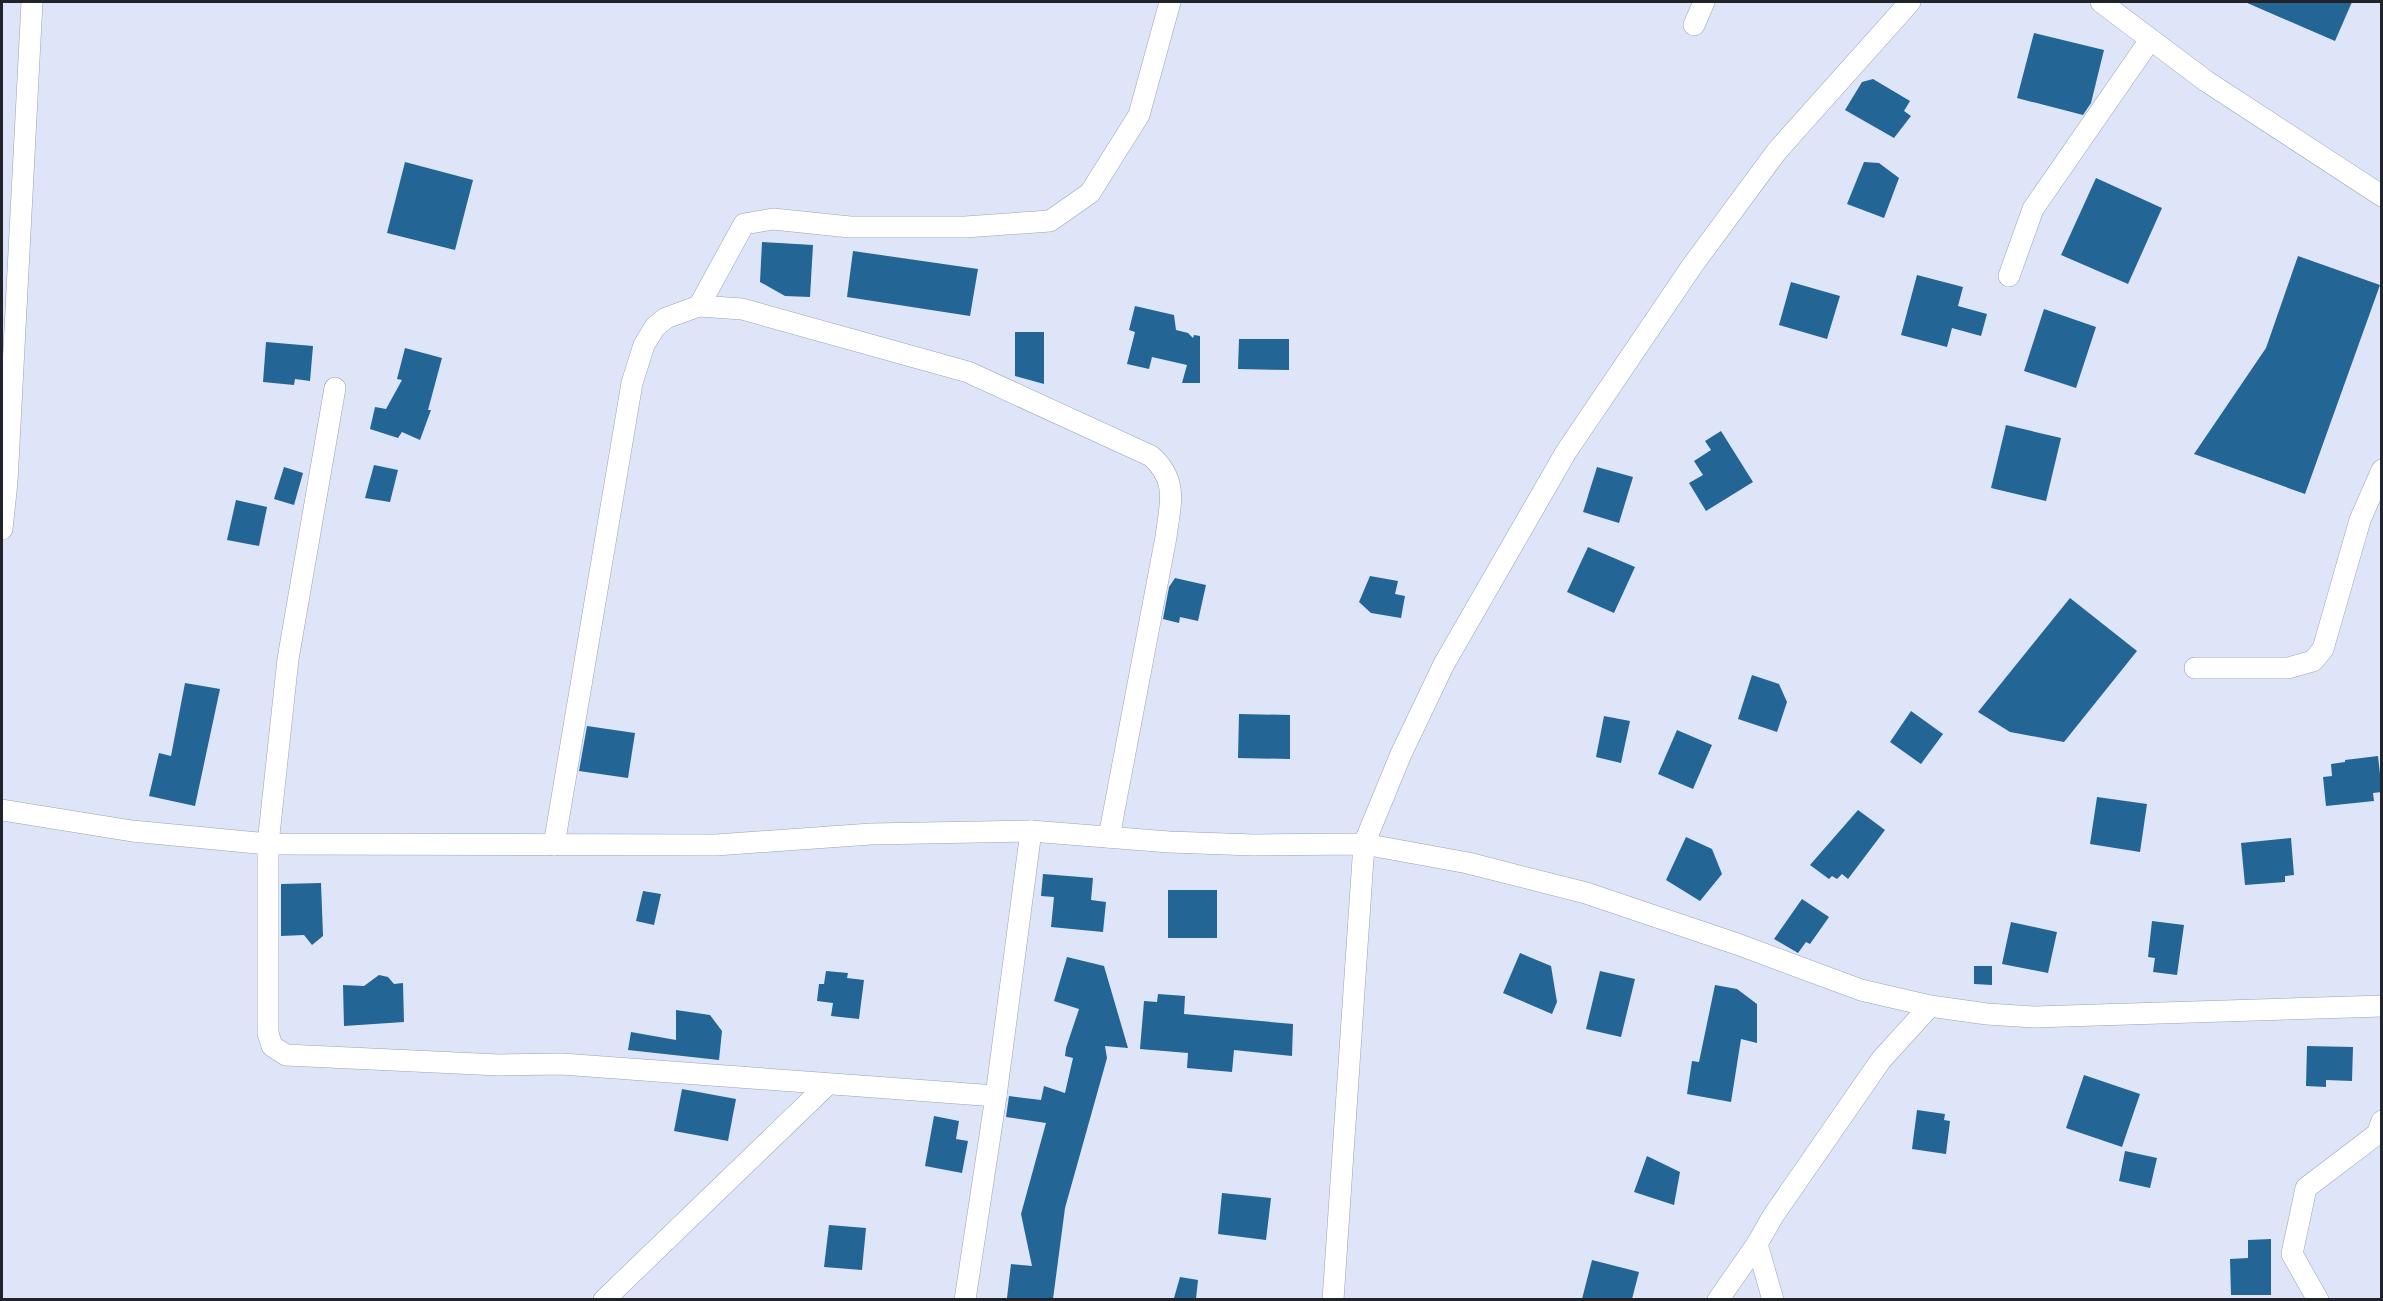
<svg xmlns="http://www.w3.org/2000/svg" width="2383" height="1301" font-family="Mulish,sans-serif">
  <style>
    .building { fill: #236594 }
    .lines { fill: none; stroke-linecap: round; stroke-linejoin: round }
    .minor-casing { stroke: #9ca2b5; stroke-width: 22 }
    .minor { stroke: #fff; stroke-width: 21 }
  </style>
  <rect width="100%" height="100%" fill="#dee5f9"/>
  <!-- building -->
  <g class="building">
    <polygon points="2245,2 2352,2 2335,41"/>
    <polygon points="2034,33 2104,50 2091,103 2083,115 2017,98"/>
    <polygon points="1873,79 1910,101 1904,111 1911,116 1894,138 1845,110 1862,82"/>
    <polygon points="405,162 473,180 455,250 387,233"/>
    <polygon points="1864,162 1879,163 1899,178 1884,218 1847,204"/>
    <polygon points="2096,178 2162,208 2128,284 2061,255"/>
    <polygon points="762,242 813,245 810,297 785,296 760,282"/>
    <polygon points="853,251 978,269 970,316 847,297"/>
    <polygon points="2298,256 2380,285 2305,494 2194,454 2266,348"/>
    <polygon points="1917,275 1963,287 1958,306 1987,314 1981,336 1952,328 1947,347 1901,335"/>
    <polygon points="1791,282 1840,296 1827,339 1779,325"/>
    <polygon points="1135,306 1174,315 1176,330 1188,333 1193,338 1194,335 1200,336 1200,383 1182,383 1187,365 1152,357 1149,369 1127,364 1135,332 1129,330"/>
    <polygon points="2044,309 2096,327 2076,388 2024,371"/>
    <polygon points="1015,332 1044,332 1044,384 1015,376"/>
    <polygon points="1239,339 1289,339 1289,370 1238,369"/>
    <polygon points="266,342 313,346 310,381 295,379 294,385 263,382"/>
    <polygon points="405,348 442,358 428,410 431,410 420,440 402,432 398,438 370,429 375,407 386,409 402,380 397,379"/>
    <polygon points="2006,425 2061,438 2046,501 1991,488"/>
    <polygon points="1721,431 1753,482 1706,511 1689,483 1703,475 1694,461 1711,450 1705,441"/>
    <polygon points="374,465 398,470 390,502 365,498"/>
    <polygon points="284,467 303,473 294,505 274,499"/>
    <polygon points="1597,467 1633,477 1619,523 1583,512"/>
    <polygon points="236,500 267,507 259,546 227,540"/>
    <polygon points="1588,547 1635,567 1614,613 1567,592"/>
    <polygon points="1370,576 1398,581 1395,594 1405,596 1401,618 1371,613 1359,602"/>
    <polygon points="1175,578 1206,585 1198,621 1180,617 1179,623 1163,619 1169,587"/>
    <polygon points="2070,598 2137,651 2064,742 2010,732 1978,712"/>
    <polygon points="1752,675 1779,684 1787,702 1777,732 1738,719"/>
    <polygon points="185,683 220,689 195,806 149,796 159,753 171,756"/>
    <polygon points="1911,711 1943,734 1921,764 1890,742"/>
    <polygon points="1239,714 1290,715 1290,759 1238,758"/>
    <polygon points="1604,716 1630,721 1621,763 1596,757"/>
    <polygon points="587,726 635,733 628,778 579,771"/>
    <polygon points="1677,730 1712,745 1693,789 1658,774"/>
    <polygon points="2378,756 2382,792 2373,793 2374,801 2326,806 2323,777 2332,776 2331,764 2345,762 2345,760"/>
    <polygon points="2097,797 2147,804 2140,852 2090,844"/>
    <polygon points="1858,810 1885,830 1848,879 1842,874 1837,879 1832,876 1829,879 1810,865"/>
    <polygon points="1686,837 1712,849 1722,874 1700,901 1666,880"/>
    <polygon points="2291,838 2294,875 2285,876 2285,882 2245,885 2241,843"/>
    <polygon points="1043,874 1093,878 1091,900 1106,902 1103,932 1051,927 1054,897 1041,896"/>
    <polygon points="321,883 323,936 312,945 304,935 281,936 281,884"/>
    <rect x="1168" y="890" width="49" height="48"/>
    <polygon points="643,891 661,894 654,925 636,921"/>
    <polygon points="1802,899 1829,917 1810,944 1806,942 1798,953 1774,939"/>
    <polygon points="2152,921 2184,925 2177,975 2153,972 2155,958 2148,957"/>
    <polygon points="2011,922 2057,932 2048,973 2002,964"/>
    <polygon points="1520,953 1551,966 1557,1002 1552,1014 1503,993"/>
    <polygon points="1067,957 1104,966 1128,1048 1105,1046 1107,1058 1065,1208 1053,1299 1007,1298 1011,1264 1032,1266 1021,1214 1046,1123 1006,1117 1009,1096 1041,1100 1044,1086 1065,1093 1073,1058 1065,1056 1066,1048 1079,1009 1054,1001"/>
    <polygon points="1974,966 1992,966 1992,985 1974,984"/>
    <polygon points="826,971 848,973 847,978 864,980 859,1019 831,1016 833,1003 817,1001 819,984 824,984"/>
    <polygon points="1600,971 1635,979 1621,1037 1586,1029"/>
    <polygon points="379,975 388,977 394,984 403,983 404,1022 344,1026 343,985 364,986"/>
    <polygon points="1715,985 1737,989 1757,1004 1757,1043 1741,1039 1731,1102 1687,1094 1692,1061 1699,1062"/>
    <polygon points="1158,994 1185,996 1184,1014 1293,1024 1292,1056 1234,1050 1232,1072 1187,1068 1188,1053 1140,1049 1144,1001 1157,1002"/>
    <polygon points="676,1010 710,1015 722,1031 719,1060 628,1050 631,1032 676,1040"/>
    <polygon points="2307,1046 2353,1047 2352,1081 2326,1080 2326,1087 2306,1086"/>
    <polygon points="2084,1075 2140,1094 2122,1147 2066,1128"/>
    <polygon points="682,1089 736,1099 728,1141 674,1131"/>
    <polygon points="1917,1110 1945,1114 1944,1120 1950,1121 1946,1154 1912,1149"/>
    <polygon points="934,1116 959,1121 956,1139 968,1141 962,1173 925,1166"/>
    <polygon points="2125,1151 2157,1158 2150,1188 2119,1181"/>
    <polygon points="1647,1156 1680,1172 1674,1205 1634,1192"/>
    <polygon points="1222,1193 1271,1198 1266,1240 1218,1234"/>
    <polygon points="829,1225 866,1228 862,1270 824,1267"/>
    <polygon points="2271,1239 2271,1295 2231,1295 2230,1259 2248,1258 2248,1240"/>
    <polygon points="1592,1260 1639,1272 1632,1299 1582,1299"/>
    <polygon points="1180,1277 1198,1280 1196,1299 1174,1298"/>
  </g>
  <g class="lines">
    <defs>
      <g id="minor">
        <polyline points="2101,2 2206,81 2382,196"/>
        <polyline points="1694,25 1704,2"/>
        <polyline points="2009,276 2033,209 2150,40"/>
        <polyline points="699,306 744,224 773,219 850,227 965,227 1050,221 1090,193 1139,115 1170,2"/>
        <polyline points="335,388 288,659 268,844 268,1033 272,1046 286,1055 499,1065 562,1064 996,1096"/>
        <polyline points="2,529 7,482 32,2"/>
        <polyline points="2195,668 2288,668 2313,661 2323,649 2360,520 2382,470"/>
        <polyline points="2,810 132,831 268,844 716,845 871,834 1031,831 1169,842 1254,845 1364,844 1468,863 1586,893 1737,944 1861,990 1930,1006 1987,1014 2034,1017 2382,1006"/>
        <path d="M554 845 632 383 644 345 655 327 666 318 699 306 742 309 968 372 1151 456C1179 481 1170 504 1166 537L1109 837"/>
        <polyline points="604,1300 827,1085"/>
        <polyline points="965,1300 996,1096 1031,831"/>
        <polyline points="1333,1300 1364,844 1401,754 1444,664 1566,452 1692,266 1777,151 1910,2"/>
        <polyline points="1718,1300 1757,1244"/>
        <polyline points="1773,1300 1757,1244 1773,1216 1881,1060 1930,1006"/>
        <polyline points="2318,1300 2292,1254 2306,1188 2377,1134 2382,1121"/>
      </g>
    </defs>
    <!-- minor casing -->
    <use href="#minor" class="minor-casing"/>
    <!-- minor -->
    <use href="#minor" class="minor"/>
  </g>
  <!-- border -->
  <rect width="2383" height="1301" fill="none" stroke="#21232a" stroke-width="6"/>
</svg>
